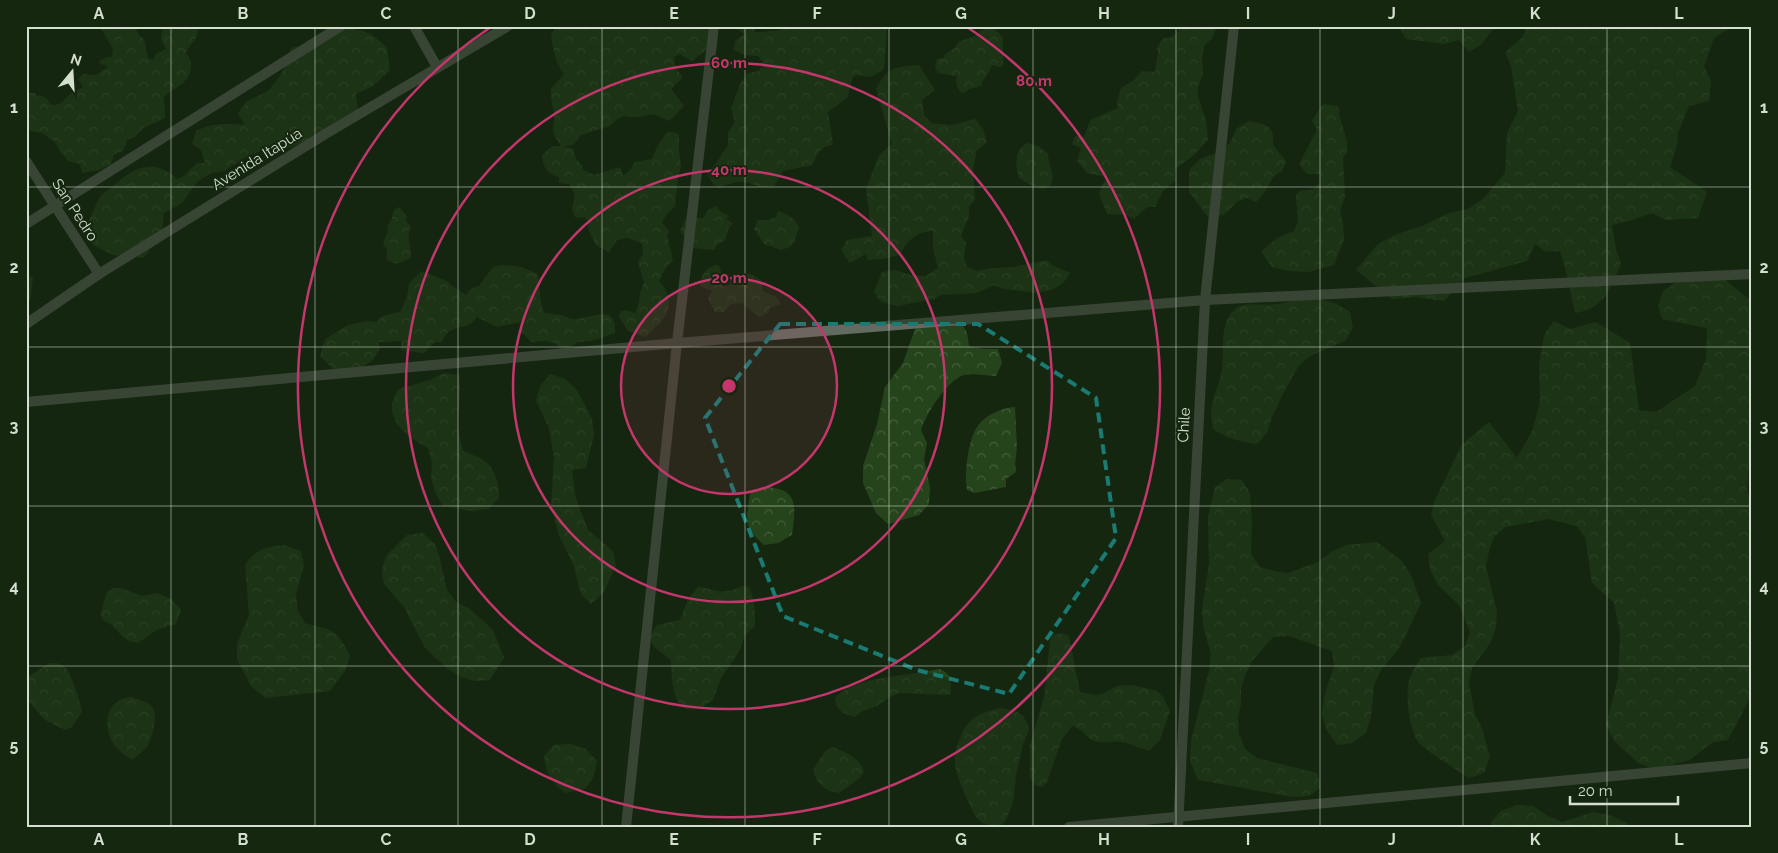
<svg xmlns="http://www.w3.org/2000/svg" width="1778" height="853" font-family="Raleway,sans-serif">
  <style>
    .forest { fill: url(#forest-crowns) }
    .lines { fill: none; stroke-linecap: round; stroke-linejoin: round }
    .street { stroke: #626b60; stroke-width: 10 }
    .marked { fill: none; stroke: #197b73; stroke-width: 4; stroke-dasharray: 10 6; stroke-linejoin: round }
    .grid { fill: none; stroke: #d4dfd0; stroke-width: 1; stroke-opacity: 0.55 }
    .ring { fill: none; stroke: #c5366d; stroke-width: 2.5 }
    .labels { text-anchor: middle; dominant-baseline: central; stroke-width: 4; stroke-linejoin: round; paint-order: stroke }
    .street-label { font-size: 15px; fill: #d4dfd0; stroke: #162710 }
    .centre { fill: #c5366d; stroke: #162710; stroke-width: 2.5 }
    .ring-label { font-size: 15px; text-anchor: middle; font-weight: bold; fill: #c5366d; stroke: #162710; stroke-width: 4; stroke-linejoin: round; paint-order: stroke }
    .neatline { fill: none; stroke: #d4dfd0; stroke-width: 2 }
    .grid-label { font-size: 16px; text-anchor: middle; font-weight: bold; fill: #d4dfd0 }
  </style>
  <defs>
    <pattern id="forest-crowns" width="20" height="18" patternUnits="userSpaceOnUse" patternTransform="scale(1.25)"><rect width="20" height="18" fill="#25441b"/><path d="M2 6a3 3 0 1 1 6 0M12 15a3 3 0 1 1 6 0" fill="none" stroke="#445f3b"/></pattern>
  </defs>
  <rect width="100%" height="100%" fill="#162710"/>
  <!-- forest -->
  <g class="forest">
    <path d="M100 26H134L139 35 144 39 148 58 153 60 156 54 166 49 161 39 162 31 167 26H197C201 39 189 43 186 54 190 58 190 60 191 65 192 82 175 87 164 97L165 118 143 128 135 137 127 140 124 150 114 155 111 164 99 170 82 173 80 164 68 161 60 151 55 142 42 133 26 130V94L29 93H35L37 96C45 95 47 99 51 105 60 105 63 102 68 96 72 92 78 90 83 87L78 79 83 74 96 75 108 67 98 62 107 57H112L113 49Z"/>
    <path d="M557 26H713L715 29 705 51 692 61 680 54 674 57 676 69 683 77 671 89 684 106 669 121 654 114 638 117 624 116 616 120 610 126 581 135 573 145 564 146 573 149 576 159 582 165 583 170 594 175 620 167 623 176 629 171 635 162 652 159 657 147 667 132H672L679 134V151L681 167 678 177 675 206 666 215 662 223 669 231 667 235 673 260 663 272 659 281C680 305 665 319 645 337L628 331 619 317 620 312 626 310 635 313C642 300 637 296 644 283L638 262 643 254 642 243 627 238 617 240 609 252 596 245 588 229 589 223 586 218 575 217 572 209 575 194 569 184 559 183V177C546 173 544 169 542 155L552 146H561C548 126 555 133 554 113 553 104 550 99 551 89L564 74C555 62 553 50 551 34Z"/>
    <path d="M738 26H753L755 32C763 33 770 30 778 31L787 26H887L884 69 871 77 856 75 853 77 847 98 828 112 833 145C820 146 817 155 812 165L783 171 774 186C755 190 757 183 743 182 735 181 726 185 719 188L713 184 708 175 728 145V133L735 122 731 108 741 82 748 73 759 71 763 62 758 56 745 55 734 50 735 41 744 34 740 31Z"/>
    <polygon points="1180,26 1217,26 1212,38 1204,46 1202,59 1203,74 1198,87 1198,97 1206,120 1208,140 1194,155 1175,169 1175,181 1163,191 1155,207 1147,207 1134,219 1126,215 1107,214 1099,194 1106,177 1087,173 1077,161 1081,148 1072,144 1075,136 1084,137 1090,121 1092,119 1118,108 1117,102 1121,88 1133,81 1142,71 1155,72 1158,53 1157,48 1163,38 1170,38 1178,32"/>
    <polygon points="1398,26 1494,26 1494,27 1482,44 1469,52 1459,40 1444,44 1406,39"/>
    <path d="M1526 26H1733L1714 38 1704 66 1711 81 1709 101 1689 106 1678 133 1677 145 1670 167 1707 192 1698 218 1666 220 1652 213 1632 220 1612 225 1616 249 1621 264C1611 288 1604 309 1575 313L1565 267 1560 251 1546 252 1535 244 1527 261 1465 278 1444 301 1414 297 1392 299 1356 270 1378 244 1395 235 1422 226 1449 213 1468 209 1483 199 1505 173 1507 133 1518 111 1511 66 1505 52 1523 37Z"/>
    <path d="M339 28C363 29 370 31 387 48L390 70 373 86 356 94 358 113 303 143 282 150 265 149 246 157 224 171 212 173 198 181 182 203 164 213 161 237 143 258 113 255 95 246 84 233C88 221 94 209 100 197 102 193 108 191 112 187 133 168 153 157 177 179L184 176 197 163H205L201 150 192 144 196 131C211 123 228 123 245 125L238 113 247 101 268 91 278 79 289 60 291 48 318 42Z"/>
    <path d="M987 29H994L1003 37C1002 47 1004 56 1003 66L999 67 992 65C990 73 983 78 981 86L969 89 965 93 960 92 956 84 957 76 938 73 935 67 937 59 944 58V55L955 48 958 42 975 36 981 30Z"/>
    <path d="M919 65 935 90 922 100 924 115 931 123 951 125 975 119 983 129 987 142 977 150 973 169 975 200 969 206V216L961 236 966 243 964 258 967 267 977 271 992 268 1014 267 1047 260 1052 265 1070 273C1055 301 1025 291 1000 288L994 285 977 293 941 295 934 299 898 306 881 302 874 292 882 272 895 270 910 275 926 276 938 268 933 247V231C916 231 907 241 900 255L884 259 868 260 866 254 850 263 841 250 847 240 872 236 866 189 879 155 892 144 876 89C888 67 894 67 919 65Z"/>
    <polygon points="1325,104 1338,106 1340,111 1339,115 1347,141 1347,152 1343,158 1345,197 1340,210 1343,224 1344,240 1334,265 1309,272 1290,271 1272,267 1261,251 1277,238 1294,231 1298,221 1296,196 1299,191 1314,189 1320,182 1319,174 1307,174 1299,164 1317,130 1312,121 1322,105"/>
    <path d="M1249 121C1266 124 1275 126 1273 145L1286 161 1282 171 1273 177 1266 190 1256 202 1247 198 1238 201 1224 215 1208 217 1189 192V170L1200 159 1221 151 1230 143 1236 129Z"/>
    <path d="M1027 143 1038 146 1048 154C1049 168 1055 171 1051 185L1043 189 1031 185 1019 178C1015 164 1014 151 1027 143Z"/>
    <polygon points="716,206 720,211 729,216 726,219 733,223 729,228 725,240 717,245 714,250 693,248 680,231 686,218 704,218 707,211"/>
    <path d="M399 207 407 216 406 221 411 227C405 237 412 247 411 258L397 264 387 260V250L383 243 388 231 387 225 391 221 394 210Z"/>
    <path d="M778 211C787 214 794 217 799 227L794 243 790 247 781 250 764 244 754 229 758 220H768L776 217Z"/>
    <path d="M503 265 521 267 538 274C540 288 539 301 544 313 550 314 555 314 561 315 565 316 568 318 572 319 588 321 617 300 615 333L592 341 578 342 564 351C553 339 547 341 532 342L521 332V322L497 327 477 317C466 334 451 320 442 342H435L424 353 401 350V341L378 342 380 349 373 360 351 375 335 371 320 356 325 339 348 325 367 321 377 322 382 316 400 312 407 297 409 284 421 271 447 281 452 286 466 295 472 288 479 286 493 267Z"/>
    <path d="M716 265 719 266 722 273 721 279 722 286H728L745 273 751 274 761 280 763 291 776 297 781 304 770 308 768 313 759 317 741 303 731 304 724 312H715L708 299 712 291 700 286C701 275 705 268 716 265Z"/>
    <path d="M1704 271 1722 277 1752 302V427L1747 491 1752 507V694L1728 740 1713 742 1689 760 1656 769 1638 763 1614 741 1606 725 1618 678 1620 633 1614 603 1592 583 1585 537 1576 526 1549 519 1505 527 1494 537 1489 551 1486 566 1497 612 1496 627 1491 642 1472 668 1469 684 1475 714 1482 728 1490 757 1484 773 1469 778C1453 767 1435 757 1421 745 1410 735 1406 700 1408 686 1409 675 1416 666 1421 658L1452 655 1465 646 1470 632 1459 605 1438 585 1430 569 1428 554 1445 541 1431 515 1435 500 1462 444 1489 422 1517 458 1532 431 1540 403 1539 365 1544 335 1554 321 1570 329 1596 322 1630 343 1639 410 1656 412 1695 386 1706 359 1707 328 1662 319 1658 306 1663 291 1688 274Z"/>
    <polygon points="26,274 33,278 30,301 26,303"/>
    <path d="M1309 296 1337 304 1350 312 1353 328 1345 341 1312 355 1299 365 1285 390 1272 417 1267 433 1257 444C1240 442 1228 438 1213 429 1207 400 1218 395 1222 369 1224 354 1221 338 1226 323 1237 295 1257 308 1279 304 1289 302 1299 298 1309 296Z"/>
    <path d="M946 316 959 318 967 333 969 346 984 349H998L1002 363 996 376C987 376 973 373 964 375 947 380 926 414 921 430L927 443 924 459 930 488 929 504 919 515 888 524 876 513 863 483V466L877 424 885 387 903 363 917 323Z"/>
    <path d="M444 373 459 375C461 390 459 404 458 419 457 430 460 440 463 451 470 454 483 458 488 464 496 472 500 488 499 498L488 509 472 511 443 506 435 492 431 478 432 463 428 448C412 439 390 426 392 404 393 399 396 394 399 389L430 380Z"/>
    <polygon points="550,374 565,379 577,390 592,419 594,435 586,468 572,470 576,499 588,530 613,551 616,566 603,593 591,604 581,594 573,564 559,536 551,506 554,458 549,428 536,400 540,386"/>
    <path d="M1015 407 1017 447 1015 464 1016 472 1006 479V487L974 493 967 490C964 473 968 436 980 423 989 413 1003 408 1015 407Z"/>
    <polygon points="1227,479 1242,480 1250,493 1252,523 1251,554 1260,567 1275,571 1288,573 1318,562 1331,552 1346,545 1377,542 1402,561 1411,575 1421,603 1400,647 1381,670 1374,685 1371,717 1366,733 1352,743 1337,745 1326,729 1322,714 1324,697 1334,666 1332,651 1289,636 1273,637 1252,661 1246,673 1241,689 1241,704 1238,718 1239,734 1245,749 1257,758 1317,773 1321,787 1309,796 1293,797 1198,780 1190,761 1191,741 1209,671 1211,655 1203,625 1202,610 1209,564 1208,516 1215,487"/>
    <path d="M764 487C799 488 796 506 792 535L778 543 764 545C742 525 747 521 750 493Z"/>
    <polygon points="423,533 435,544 440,559 447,590 456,602 470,609 493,630 504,657 490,680 475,681 461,677 448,669 425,648 404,607 384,584 382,570 386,556 407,535"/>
    <path d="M284 545 301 551 304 565 296 595 298 611 305 623C332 631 337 628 350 656L345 671 330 691 265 698 251 686 237 659V644L249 615 245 565C256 549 264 547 284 545Z"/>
    <path d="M742 586 749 587C755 600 755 612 755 626L749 631 744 637 739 652 721 678 713 700C674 728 672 688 671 661 659 648 641 645 657 625L680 620 688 599 698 587C708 587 717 593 726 591 731 591 737 588 742 586Z"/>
    <path d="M114 588H121L142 596 157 593 171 599 181 610 176 624 158 629 138 643C117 640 121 627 104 621L100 615 107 592Z"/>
    <path d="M1062 633 1069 636 1080 692 1094 695 1102 694 1117 686 1133 685 1157 691 1163 697 1170 711 1160 740 1149 751C1140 748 1131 744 1122 742 1113 740 1104 744 1094 741 1085 737 1082 728 1072 726L1062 739 1047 782 1042 787 1035 785 1030 778V745L1044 697 1050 640 1054 635Z"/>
    <path d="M50 663C55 663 61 663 65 667 72 675 80 702 82 712L72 727 65 730 45 720 29 702 26 697V678Z"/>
    <path d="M939 669C953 674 951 682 951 695L899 693 890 697 877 706 861 712 855 717C843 713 836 711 835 698 853 676 911 676 939 669Z"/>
    <path d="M131 697C138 699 148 701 153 708 158 716 152 739 147 747 143 752 136 756 132 760 126 755 119 752 114 745 102 725 105 700 131 697Z"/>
    <path d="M1000 708 1016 711 1023 716 1027 723 1029 730 1023 744 1016 776 1013 803 1006 820 1000 826C988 826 980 824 974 814 967 798 952 771 955 754 955 750 958 744 960 739 967 718 979 713 1000 708Z"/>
    <path d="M571 744 586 749 597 761 594 776 586 788 565 793C551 781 546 774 544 756L554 745Z"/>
    <path d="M832 747C845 752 858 756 864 771L861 777 839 793C824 791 817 784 813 770L825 751Z"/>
    <polygon points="1517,805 1533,806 1546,815 1562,822 1593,812 1612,816 1627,823 1630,827 1491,827 1491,822 1501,811"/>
  </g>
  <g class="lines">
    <!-- street -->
    <g class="street">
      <polyline points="414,26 437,67"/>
      <polyline points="26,161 99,274"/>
      <polyline points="26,224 341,26"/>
      <polyline points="26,324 99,274 327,133 508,26"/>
      <polyline points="26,402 677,343 1205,300 1752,274"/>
      <polyline points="626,827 677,343 714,26"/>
      <polyline points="1069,827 1752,763"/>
      <polyline points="1178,827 1205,300 1234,26"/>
    </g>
  </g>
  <!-- marked area -->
  <path d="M0 0H1778V853H0ZM780 324H978L1096 398 1116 538 1009 694 917 670 783 616 705 418Z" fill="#162710" fill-opacity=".55" fill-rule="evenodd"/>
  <path class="marked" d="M780 324H978L1096 398 1116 538 1009 694 917 670 783 616 705 418Z"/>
  <!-- grid -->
  <path class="grid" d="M171 26V827M315 26V827M458 26V827M602 26V827M745 26V827M889 26V827M1033 26V827M1176 26V827M1320 26V827M1463 26V827M1607 26V827M26 187H1752M26 347H1752M26 506H1752M26 666H1752"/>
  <!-- distance rings -->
  <circle cx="729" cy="386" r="108" fill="#c5366d" fill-opacity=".12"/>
  <g class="ring">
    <circle cx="729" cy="386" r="108"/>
    <circle cx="729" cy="386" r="216"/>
    <circle cx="729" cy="386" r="323"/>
    <path d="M967 27A431 431 0 1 1 491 27"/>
  </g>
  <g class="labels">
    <!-- street labels -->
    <g class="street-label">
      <text transform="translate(257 159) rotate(-32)">Avenida Itapúa</text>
      <text transform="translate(75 210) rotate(57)">San Pedro</text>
      <text transform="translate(1184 425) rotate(-87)">Chile</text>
    </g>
  </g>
  <circle cx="729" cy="386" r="8" class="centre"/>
  <g class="ring-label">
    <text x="729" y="68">60 m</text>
    <text x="1034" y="86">80 m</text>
    <text x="729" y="175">40 m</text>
    <text x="729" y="283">20 m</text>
  </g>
  <!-- border -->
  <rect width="1778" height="853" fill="none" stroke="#162710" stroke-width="55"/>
  <!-- north arrow -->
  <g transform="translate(72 72) rotate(18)" stroke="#162710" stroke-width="4" paint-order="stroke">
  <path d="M0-4L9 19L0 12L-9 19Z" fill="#d4dfd0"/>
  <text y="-8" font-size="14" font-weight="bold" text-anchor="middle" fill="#d4dfd0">N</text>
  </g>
  <!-- scale -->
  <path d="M1570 796v8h108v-8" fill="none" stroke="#d4dfd0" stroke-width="2.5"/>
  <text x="1578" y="796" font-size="15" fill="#d4dfd0" stroke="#162710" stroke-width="4" paint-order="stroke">20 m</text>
  <rect x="28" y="28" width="1722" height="798" class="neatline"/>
  <g class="grid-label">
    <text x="99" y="19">A</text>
    <text x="243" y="19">B</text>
    <text x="386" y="19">C</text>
    <text x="530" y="19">D</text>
    <text x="674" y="19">E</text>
    <text x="817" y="19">F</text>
    <text x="961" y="19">G</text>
    <text x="1104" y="19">H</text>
    <text x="1248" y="19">I</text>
    <text x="1392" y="19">J</text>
    <text x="1535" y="19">K</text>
    <text x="1679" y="19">L</text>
    <text x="14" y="113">1</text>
    <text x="1764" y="113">1</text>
    <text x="14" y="273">2</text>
    <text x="1764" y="273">2</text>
    <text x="14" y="432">3</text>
    <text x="1764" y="432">3</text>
    <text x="14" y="592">4</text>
    <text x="1764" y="592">4</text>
    <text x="14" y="751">5</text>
    <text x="1764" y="751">5</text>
    <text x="99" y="845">A</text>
    <text x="243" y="845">B</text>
    <text x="386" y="845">C</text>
    <text x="530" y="845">D</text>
    <text x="674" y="845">E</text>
    <text x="817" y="845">F</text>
    <text x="961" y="845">G</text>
    <text x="1104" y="845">H</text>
    <text x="1248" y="845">I</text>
    <text x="1392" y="845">J</text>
    <text x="1535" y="845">K</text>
    <text x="1679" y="845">L</text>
  </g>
</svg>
